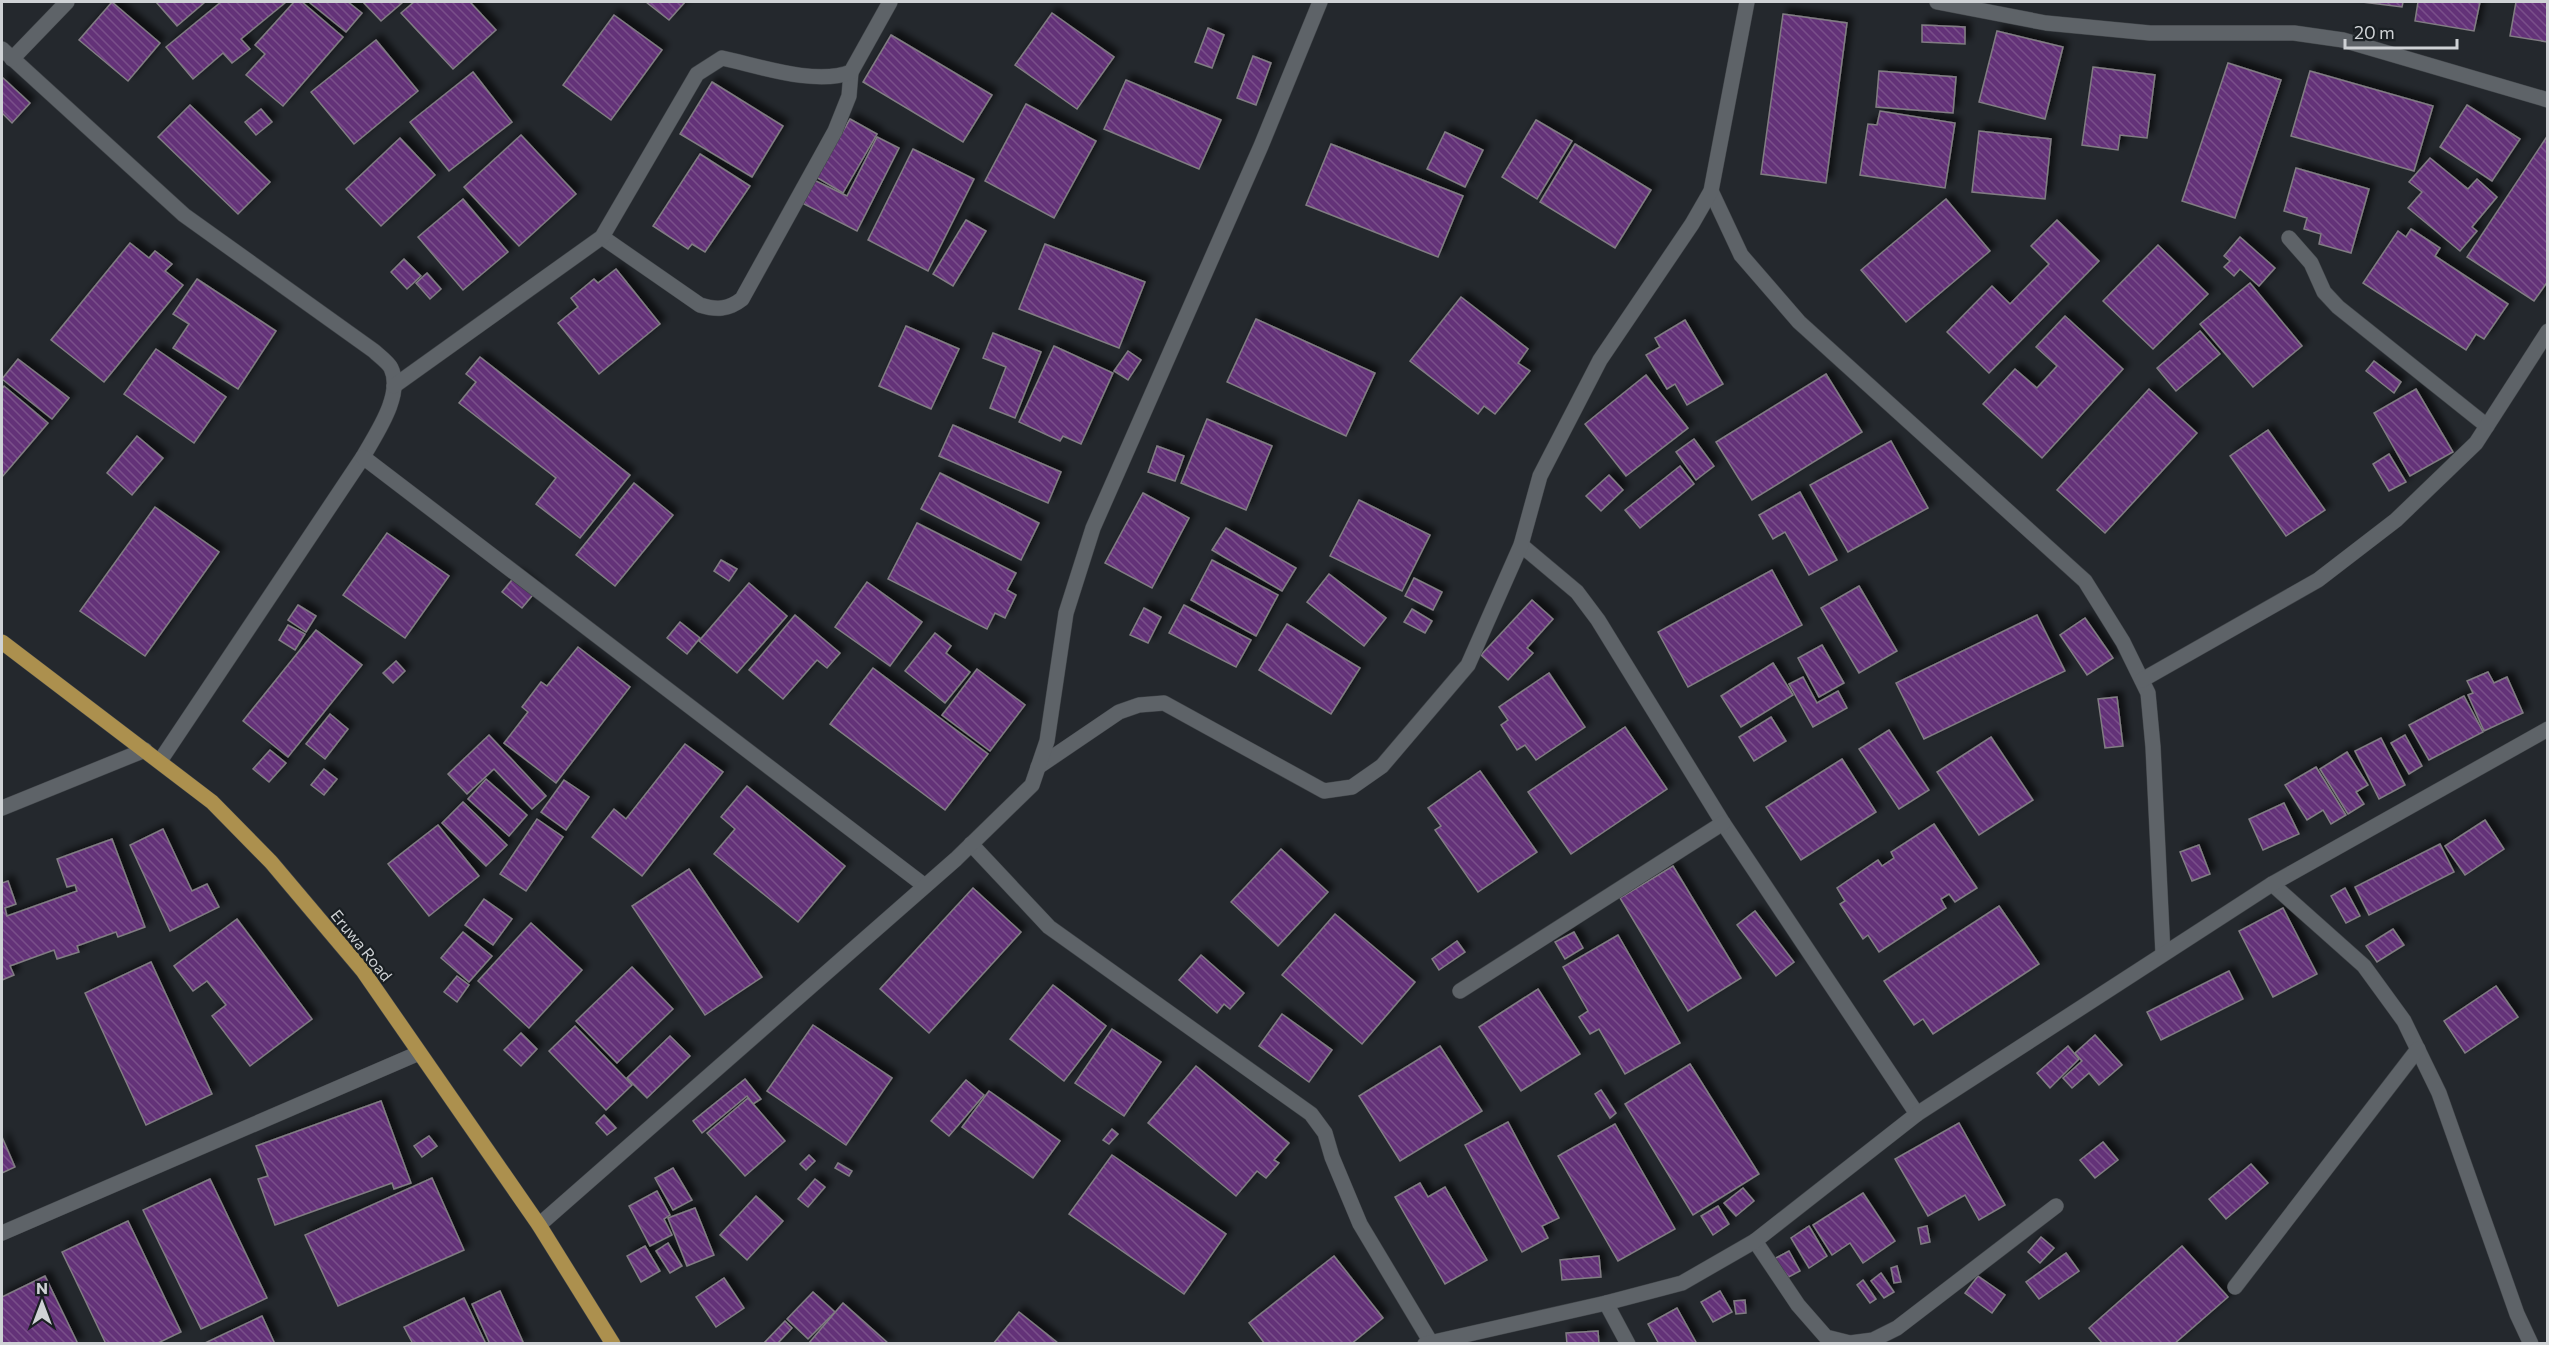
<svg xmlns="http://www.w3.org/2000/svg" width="2549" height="1345" font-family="Commissioner,sans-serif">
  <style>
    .building { fill: url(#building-back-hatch); stroke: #817d83; stroke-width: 1.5; filter: url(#shadow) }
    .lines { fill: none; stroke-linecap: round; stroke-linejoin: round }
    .minor-casing { stroke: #3f4347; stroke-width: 16 }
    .major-casing { stroke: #3f4347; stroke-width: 16 }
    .minor { stroke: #5e6368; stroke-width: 15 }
    .major { stroke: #ac904e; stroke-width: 15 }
    .labels { text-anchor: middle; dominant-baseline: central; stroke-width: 4.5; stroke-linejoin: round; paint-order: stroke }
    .street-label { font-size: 16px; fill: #cfd2d5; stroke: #1a1f23 }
  </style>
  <defs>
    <pattern id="building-back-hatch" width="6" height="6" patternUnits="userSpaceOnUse" patternTransform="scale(1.5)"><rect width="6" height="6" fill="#643378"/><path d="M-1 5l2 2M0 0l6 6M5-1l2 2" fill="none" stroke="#79508a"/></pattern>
    <filter id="shadow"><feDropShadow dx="5.5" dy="-5.5" stdDeviation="3" flood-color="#0009"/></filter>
  </defs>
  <rect width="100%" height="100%" fill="#24282d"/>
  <!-- building -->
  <g class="building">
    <polygon points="112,2 160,43 128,81 79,40"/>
    <polygon points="156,2 205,2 177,26"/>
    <polygon points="221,2 286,2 241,39 250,49 232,63 223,53 193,79 166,47"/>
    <polygon points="294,2 302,2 343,37 283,106 246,75 265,54 255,45"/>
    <polygon points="309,2 348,2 362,13 346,32"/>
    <polygon points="363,2 403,2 381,21"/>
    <polygon points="414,2 470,2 496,30 453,69 401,13"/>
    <polygon points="646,2 685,2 669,20"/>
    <polygon points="2362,2 2403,2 2402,7"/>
    <polygon points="2418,2 2480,2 2474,31 2415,21"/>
    <polygon points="2516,2 2548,2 2548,42 2510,36"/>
    <polygon points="1052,13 1114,57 1077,109 1015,65"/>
    <polygon points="1783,14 1847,23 1826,183 1761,174"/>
    <polygon points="614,15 662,50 611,120 563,85"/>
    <polygon points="1922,25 1965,27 1965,44 1922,42"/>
    <polygon points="1208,28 1224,35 1212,68 1195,62"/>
    <polygon points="1997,31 2063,47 2045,119 1979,102"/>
    <polygon points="891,35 992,95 963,142 863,82"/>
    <polygon points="376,40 418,91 354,144 311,92"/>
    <polygon points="1253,56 1271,63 1256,105 1237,98"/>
    <polygon points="2228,63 2281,80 2235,218 2182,201"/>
    <polygon points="2093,67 2155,75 2147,138 2120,135 2118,150 2082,145"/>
    <polygon points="1879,71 1956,77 1953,113 1876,107"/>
    <polygon points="2310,71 2433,106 2414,171 2291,136"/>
    <polygon points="473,72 512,122 449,171 410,122"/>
    <polygon points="2,77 30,103 12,123 2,113"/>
    <polygon points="1126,80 1221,120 1199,169 1104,129"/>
    <polygon points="712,82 783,126 752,177 680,134"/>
    <polygon points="1026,104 1096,141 1054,218 985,181"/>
    <polygon points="190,105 270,182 238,214 158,137"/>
    <polygon points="2467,105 2520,139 2492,181 2440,147"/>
    <polygon points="261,109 272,122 256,135 245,122"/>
    <polygon points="1880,111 1955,123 1945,188 1860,175 1868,124 1877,125"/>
    <polygon points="850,119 877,134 843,193 816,177"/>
    <polygon points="1536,120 1572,141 1537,199 1502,177"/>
    <polygon points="1979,131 2051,139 2045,199 1972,192"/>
    <polygon points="1445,132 1483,150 1465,187 1427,169"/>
    <polygon points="521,135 576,194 519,246 464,187"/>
    <polygon points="2548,135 2548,281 2534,301 2467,257"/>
    <polygon points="877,137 899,148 857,231 802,203 814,180 847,196"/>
    <polygon points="400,138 435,175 381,226 346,189"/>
    <polygon points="1331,144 1463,196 1438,257 1306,205"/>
    <polygon points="1575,144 1651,190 1615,248 1540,202"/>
    <polygon points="913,149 974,179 928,271 868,240"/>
    <polygon points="700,154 750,186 705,252 692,244 688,249 653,226"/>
    <polygon points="2430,158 2468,189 2477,179 2497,197 2472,227 2477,231 2460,251 2408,208 2422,192 2409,182"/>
    <polygon points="2296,168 2369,189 2351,253 2319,244 2321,234 2304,229 2307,218 2284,211"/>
    <polygon points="463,199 508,252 463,290 418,237"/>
    <polygon points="1946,199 1990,251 1906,322 1861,270"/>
    <polygon points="966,220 986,231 953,286 933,274"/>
    <polygon points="2057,220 2099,261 1989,373 1947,332 1992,286 2010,304 2049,264 2031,246"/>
    <polygon points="2411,229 2440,248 2435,256 2508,304 2484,339 2476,334 2466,350 2363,283 2398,231 2406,237"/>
    <polygon points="2240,237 2275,268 2259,286 2240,269 2234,276 2224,267 2230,261 2224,256"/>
    <polygon points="130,243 149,258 155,251 172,264 165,271 183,285 104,382 51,340"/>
    <polygon points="1045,244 1145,282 1119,348 1019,309"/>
    <polygon points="2158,245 2208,294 2153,349 2103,301"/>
    <polygon points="404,259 421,276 407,289 391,272"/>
    <polygon points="616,269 660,324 599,374 558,323 578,307 571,298 594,279 598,283"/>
    <polygon points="427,273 441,289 430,299 416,283"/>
    <polygon points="197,279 276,331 238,389 173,348 189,324 173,314"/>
    <polygon points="2250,283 2302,346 2253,387 2200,324"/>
    <polygon points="1461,297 1528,349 1518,363 1530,371 1495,414 1484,406 1478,414 1410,361"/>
    <polygon points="2065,316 2123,369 2042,458 1983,404 2015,369 2037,388 2057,366 2036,347"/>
    <polygon points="1256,319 1375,373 1346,436 1227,382"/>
    <polygon points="1685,320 1723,384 1687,405 1675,384 1667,389 1646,355 1660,347 1655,338"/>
    <polygon points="906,326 959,349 931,409 879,386"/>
    <polygon points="2200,331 2220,354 2176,391 2157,368"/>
    <polygon points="993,333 1041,352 1015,418 990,408 1006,367 983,358"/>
    <polygon points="1054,346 1113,373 1081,444 1063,436 1060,441 1019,422"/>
    <polygon points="156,349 226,397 194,443 124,394"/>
    <polygon points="1128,351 1141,360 1128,380 1114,371"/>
    <polygon points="480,357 630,475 580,538 536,504 556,478 459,403 476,382 466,374"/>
    <polygon points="18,359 69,398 52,419 2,379"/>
    <polygon points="2374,361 2401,382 2394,393 2366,371"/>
    <polygon points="1826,374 1862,432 1752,500 1716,442"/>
    <polygon points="1646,375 1688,428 1626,476 1585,424"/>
    <polygon points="4,386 48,423 2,477 2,389"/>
    <polygon points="2149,389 2197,433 2105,533 2057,490"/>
    <polygon points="2416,389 2453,452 2410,476 2374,413"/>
    <polygon points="1207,419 1272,446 1246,510 1181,483"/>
    <polygon points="953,425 1061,472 1048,503 939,456"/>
    <polygon points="2268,430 2325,510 2286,536 2230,456"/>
    <polygon points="137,436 163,458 132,495 107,473"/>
    <polygon points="1694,439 1714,466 1696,480 1676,452"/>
    <polygon points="1891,441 1928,508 1848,552 1810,485"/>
    <polygon points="1157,446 1184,456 1175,481 1148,472"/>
    <polygon points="2389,454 2406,482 2389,491 2373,464"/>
    <polygon points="1680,466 1694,484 1640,528 1625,510"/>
    <polygon points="940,473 1039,523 1021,560 921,509"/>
    <polygon points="1609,475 1623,490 1601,511 1586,496"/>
    <polygon points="634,483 673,515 615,586 576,555"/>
    <polygon points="1800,492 1837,560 1809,575 1785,532 1773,539 1759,515"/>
    <polygon points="1143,493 1189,518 1152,588 1105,563"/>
    <polygon points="1359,500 1430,535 1402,591 1330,556"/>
    <polygon points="155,507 219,552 145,656 80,611"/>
    <polygon points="917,523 1016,573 1007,590 1016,595 1005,618 995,613 987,629 888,579"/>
    <polygon points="1226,528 1296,568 1282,591 1212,550"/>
    <polygon points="387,533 449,576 405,638 343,595"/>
    <polygon points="721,560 737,569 729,581 714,571"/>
    <polygon points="1212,560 1278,595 1256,636 1191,600"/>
    <polygon points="1772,570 1802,625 1688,687 1658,632"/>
    <polygon points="1329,574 1386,618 1364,646 1307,602"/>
    <polygon points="516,575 536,591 522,608 502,592"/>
    <polygon points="1414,578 1442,592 1433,610 1405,596"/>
    <polygon points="867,582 922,622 890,666 835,627"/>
    <polygon points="749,583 787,616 737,673 699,641"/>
    <polygon points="1859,586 1897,651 1859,673 1821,608"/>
    <polygon points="1532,600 1553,619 1527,648 1533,653 1508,680 1481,655"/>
    <polygon points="298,605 316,616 306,632 288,620"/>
    <polygon points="1184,605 1251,640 1236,667 1169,633"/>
    <polygon points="1144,608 1161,617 1148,643 1130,635"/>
    <polygon points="1412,609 1432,621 1425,633 1404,622"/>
    <polygon points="795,615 840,653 827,668 817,660 783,699 749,670"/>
    <polygon points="2037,615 2065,671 1924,739 1896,683"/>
    <polygon points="2085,618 2113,658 2087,675 2060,635"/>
    <polygon points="680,622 700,638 687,654 667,638"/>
    <polygon points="1287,624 1360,668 1331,714 1259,670"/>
    <polygon points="288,625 305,634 295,650 279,640"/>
    <polygon points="316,630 362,665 288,757 243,721"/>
    <polygon points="935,633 951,646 946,653 970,672 945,703 905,671"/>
    <polygon points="1822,645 1844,683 1819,697 1798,658"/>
    <polygon points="578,647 630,687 556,783 504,743 528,712 522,707 541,682 547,686"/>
    <polygon points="396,661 405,671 393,683 383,673"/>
    <polygon points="1773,663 1793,695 1741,727 1721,696"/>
    <polygon points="873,668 988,754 945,810 830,724"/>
    <polygon points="977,669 1025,705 990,751 942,715"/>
    <polygon points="2488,672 2494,683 2507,677 2523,713 2484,731 2468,695 2473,693 2467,681"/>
    <polygon points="1549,673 1585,727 1536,760 1525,745 1517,750 1501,725 1508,720 1499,707"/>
    <polygon points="1803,677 1817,703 1838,691 1847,708 1813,727 1789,684"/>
    <polygon points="2464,696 2483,732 2429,760 2409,725"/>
    <polygon points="2117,697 2123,746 2105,748 2098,699"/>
    <polygon points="330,714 348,729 325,759 306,744"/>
    <polygon points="1771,717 1786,741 1754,761 1739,737"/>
    <polygon points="1625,727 1667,789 1571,854 1528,792"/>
    <polygon points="1889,730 1929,790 1899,809 1859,749"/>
    <polygon points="489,735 546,796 532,809 494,769 467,794 448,774"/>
    <polygon points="2405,735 2422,766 2409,774 2391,743"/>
    <polygon points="1991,737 2033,800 1979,835 1937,772"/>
    <polygon points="2381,738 2405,785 2379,799 2355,751"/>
    <polygon points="685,744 723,772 642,876 592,837 614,809 626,819"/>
    <polygon points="270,750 286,763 269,782 253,769"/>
    <polygon points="2347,752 2368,785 2356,792 2364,804 2348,814 2320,769"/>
    <polygon points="1842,759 1876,812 1801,860 1766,807"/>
    <polygon points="2316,767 2346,815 2331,824 2323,810 2307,820 2285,785"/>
    <polygon points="324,769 337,779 324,795 311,785"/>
    <polygon points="1480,771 1537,852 1478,892 1435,830 1441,826 1428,808"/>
    <polygon points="486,779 527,815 509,836 468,799"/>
    <polygon points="564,780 589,797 566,830 541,812"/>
    <polygon points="747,786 845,866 798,922 714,854 735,829 721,817"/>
    <polygon points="463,802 507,845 486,866 442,823"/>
    <polygon points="2284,803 2299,834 2263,850 2249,819"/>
    <polygon points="537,819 563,837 526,891 500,874"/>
    <polygon points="2485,820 2504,849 2465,875 2445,846"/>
    <polygon points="1934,824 1977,888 1955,902 1949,894 1941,899 1946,908 1879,952 1868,935 1863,939 1840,904 1845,901 1837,888 1878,860 1882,866 1894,858 1891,852"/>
    <polygon points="438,825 479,876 429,916 388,864"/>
    <polygon points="163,829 192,891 207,884 219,907 170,931 130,845"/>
    <polygon points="112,839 145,927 118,937 116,932 77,946 79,952 57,959 54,950 10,966 14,975 2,980 2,883 8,881 16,904 5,908 7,916 77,891 75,885 67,887 57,859"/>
    <polygon points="2440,844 2454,872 2369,915 2355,887"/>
    <polygon points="2199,845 2210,874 2192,881 2180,852"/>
    <polygon points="1281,849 1328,892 1278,946 1231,902"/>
    <polygon points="1673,866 1741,978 1688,1011 1620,898"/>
    <polygon points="689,869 762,977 705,1015 632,906"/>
    <polygon points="973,888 1021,932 929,1033 880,989"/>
    <polygon points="2345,888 2360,916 2346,923 2331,896"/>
    <polygon points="484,899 512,919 493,945 465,925"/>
    <polygon points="1999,906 2039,964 1933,1034 1923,1019 1914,1025 1884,981"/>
    <polygon points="2283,908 2317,974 2273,997 2239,931"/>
    <polygon points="1755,911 1794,962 1776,976 1737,925"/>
    <polygon points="1335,914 1415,982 1362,1044 1282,975"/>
    <polygon points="237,919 312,1019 250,1066 212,1016 226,1005 207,981 193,991 174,966"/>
    <polygon points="531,923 582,970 529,1028 478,981"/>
    <polygon points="2393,929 2404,945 2377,962 2366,946"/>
    <polygon points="463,932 492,956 469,982 441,958"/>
    <polygon points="1574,932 1583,948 1565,959 1555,942"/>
    <polygon points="1618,935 1680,1043 1625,1074 1599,1029 1590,1034 1579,1017 1588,1011 1563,967"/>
    <polygon points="1457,941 1465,952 1439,970 1432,959"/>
    <polygon points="1201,955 1244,993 1230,1009 1224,1004 1217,1013 1179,980"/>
    <polygon points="151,962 212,1094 146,1125 85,993"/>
    <polygon points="632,967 673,1009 617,1063 576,1021"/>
    <polygon points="2229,971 2243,999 2161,1040 2147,1012"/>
    <polygon points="457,976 469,985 457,1002 444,992"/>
    <polygon points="1053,985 1106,1026 1064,1081 1010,1039"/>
    <polygon points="2496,986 2518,1017 2465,1053 2444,1021"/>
    <polygon points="1538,989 1580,1054 1521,1091 1479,1027"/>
    <polygon points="1282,1014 1332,1050 1309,1082 1259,1046"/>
    <polygon points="813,1025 892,1078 846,1145 767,1091"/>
    <polygon points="575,1026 632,1085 606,1110 549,1051"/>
    <polygon points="1112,1029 1161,1062 1124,1116 1075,1083"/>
    <polygon points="521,1033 537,1049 521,1066 504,1050"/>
    <polygon points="2095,1035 2122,1065 2099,1085 2089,1073 2072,1088 2063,1078 2082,1061 2075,1053"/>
    <polygon points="670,1036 690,1056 647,1098 627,1078"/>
    <polygon points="1440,1046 1482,1111 1400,1161 1359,1096"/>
    <polygon points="2068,1046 2079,1059 2050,1088 2037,1073"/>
    <polygon points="1690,1064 1759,1174 1693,1215 1625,1104"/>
    <polygon points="1196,1066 1289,1143 1274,1160 1279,1163 1266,1178 1257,1171 1236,1196 1148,1123"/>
    <polygon points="745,1079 761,1099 753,1104 747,1096 702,1133 693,1121"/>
    <polygon points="966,1080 984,1095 949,1136 931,1121"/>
    <polygon points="1601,1090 1616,1113 1610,1118 1595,1094"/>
    <polygon points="989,1091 1060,1141 1033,1178 962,1127"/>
    <polygon points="748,1098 785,1141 745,1176 707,1133"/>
    <polygon points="381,1101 411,1183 394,1189 392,1183 275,1225 258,1179 268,1176 256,1146"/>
    <polygon points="604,1115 616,1128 607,1135 596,1123"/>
    <polygon points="1508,1122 1559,1218 1542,1226 1548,1238 1522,1252 1465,1145"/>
    <polygon points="1959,1123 2005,1205 1979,1220 1965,1195 1928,1216 1895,1159"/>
    <polygon points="1615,1124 1675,1229 1618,1261 1558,1156"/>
    <polygon points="1112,1129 1118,1134 1109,1144 1103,1140"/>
    <polygon points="429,1136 437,1146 422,1157 414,1146"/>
    <polygon points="2,1137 15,1167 2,1173"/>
    <polygon points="2103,1142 2118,1160 2095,1178 2080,1160"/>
    <polygon points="809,1155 815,1161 806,1170 800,1164"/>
    <polygon points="1112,1155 1226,1234 1184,1294 1069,1214"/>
    <polygon points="838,1163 852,1171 849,1176 835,1168"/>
    <polygon points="2251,1164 2268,1183 2226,1219 2209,1199"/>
    <polygon points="673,1168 692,1200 673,1210 655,1178"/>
    <polygon points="432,1178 464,1250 338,1306 305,1235"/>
    <polygon points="210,1179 267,1298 201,1329 143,1210"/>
    <polygon points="815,1179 825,1187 808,1207 798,1199"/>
    <polygon points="1420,1183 1428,1197 1445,1187 1487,1260 1445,1284 1395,1197"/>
    <polygon points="1743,1188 1754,1201 1736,1216 1724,1203"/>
    <polygon points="657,1191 670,1215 664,1219 672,1235 650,1246 629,1206"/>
    <polygon points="1863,1193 1895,1241 1863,1263 1850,1243 1832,1255 1813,1225"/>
    <polygon points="756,1196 783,1221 747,1260 720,1235"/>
    <polygon points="1718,1206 1729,1224 1713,1235 1701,1216"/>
    <polygon points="695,1208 714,1255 687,1266 668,1218"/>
    <polygon points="128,1221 181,1332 156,1344 106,1344 62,1252"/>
    <polygon points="1809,1226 1827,1256 1809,1268 1791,1238"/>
    <polygon points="1927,1226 1930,1242 1921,1244 1918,1228"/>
    <polygon points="2041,1237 2054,1248 2040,1263 2028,1252"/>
    <polygon points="668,1243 682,1266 670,1273 656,1251"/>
    <polygon points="645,1246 660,1271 641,1282 627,1256"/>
    <polygon points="2182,1246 2228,1297 2174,1344 2103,1344 2089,1328"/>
    <polygon points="1789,1251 1800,1271 1783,1280 1772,1260"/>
    <polygon points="2066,1253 2079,1271 2039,1299 2026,1282"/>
    <polygon points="1334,1256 1383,1318 1351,1344 1265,1344 1249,1323"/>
    <polygon points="1599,1256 1601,1277 1562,1280 1560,1260"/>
    <polygon points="1897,1266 1901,1282 1894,1283 1891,1268"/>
    <polygon points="1881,1273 1894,1292 1884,1298 1871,1281"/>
    <polygon points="45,1276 78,1344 2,1344 2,1297"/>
    <polygon points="1978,1276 2005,1295 1992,1313 1965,1293"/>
    <polygon points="724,1278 744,1308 716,1327 696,1297"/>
    <polygon points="1863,1280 1876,1299 1870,1303 1857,1285"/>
    <polygon points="500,1291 524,1344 490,1344 472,1304"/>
    <polygon points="1720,1291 1732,1312 1713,1322 1701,1302"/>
    <polygon points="813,1292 835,1312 808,1339 787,1319"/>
    <polygon points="464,1298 486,1344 413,1344 404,1327"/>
    <polygon points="1745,1300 1746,1313 1736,1314 1734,1301"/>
    <polygon points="843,1303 889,1344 808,1344"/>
    <polygon points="1677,1308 1697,1344 1659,1344 1648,1324"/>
    <polygon points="1019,1312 1058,1343 1057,1344 993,1344"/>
    <polygon points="262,1316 275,1344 203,1344"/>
    <polygon points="785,1321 792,1328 777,1344 763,1344"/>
    <polygon points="1598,1331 1599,1344 1567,1344 1566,1333"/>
  </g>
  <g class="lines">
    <defs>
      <g id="minor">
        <polyline points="1937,2 2046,23 2150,33 2294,33 2343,40 2548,100"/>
        <path d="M2 49 184 215 374 351C379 356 388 362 391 368 404 395 375 435 363 457L160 761"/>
        <polyline points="12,59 67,2"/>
        <polyline points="1711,191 1741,255 1799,322 2085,581 2123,642 2148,693 2153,747 2163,954"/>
        <path d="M602 237 700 305C716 310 728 310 742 299L835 131 849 96 851 72"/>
        <polyline points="2289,238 2311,263 2324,292 2338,307 2487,426"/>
        <path d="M394 386 602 237 697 74 722 58C759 66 816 86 851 72L890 2"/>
        <polyline points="363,457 925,886"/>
        <polyline points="1521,545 1577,592 1598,620 1723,823 1917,1114"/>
        <polyline points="2142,680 2318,580 2396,520 2476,443 2548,331"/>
        <polyline points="1038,767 1119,712 1139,705 1164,703 1324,791 1352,787 1382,766 1468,665 1521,545 1540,476 1600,360 1692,224 1711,191 1747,2"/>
        <polyline points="2,808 145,750"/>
        <polyline points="971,844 1049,927 1311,1114 1325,1133 1332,1157 1360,1224 1430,1341"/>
        <polyline points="2272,884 2364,966 2404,1021 2439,1093 2517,1314 2531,1344"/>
        <polyline points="1460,991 1723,823"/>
        <polyline points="539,1225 956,859 1032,785 1047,741 1066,613 1093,528 1261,146 1320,2"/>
        <polyline points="2,1233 419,1053"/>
        <polyline points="1755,1241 1798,1305 1826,1337 1850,1343 1873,1340 1897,1328 2056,1206"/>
        <polyline points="2235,1287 2418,1049"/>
        <polyline points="1606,1303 1628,1344"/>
        <polyline points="1425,1344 1606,1303 1682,1283 1755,1241 1917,1114 2272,884 2548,729"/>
      </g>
      <polyline id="major" points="2,642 212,802 271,862 363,971 539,1225 613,1344"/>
    </defs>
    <!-- minor casing -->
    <use href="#minor" class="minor-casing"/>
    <!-- major casing -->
    <use href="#major" class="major-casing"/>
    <!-- minor -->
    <use href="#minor" class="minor"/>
    <!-- major -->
    <use href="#major" class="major"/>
  </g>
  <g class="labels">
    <!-- street labels -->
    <g class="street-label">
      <text transform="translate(362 945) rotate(51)">Eruwa Road</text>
    </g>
  </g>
  <!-- border -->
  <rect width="2549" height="1345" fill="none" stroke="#cfd2d5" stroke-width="6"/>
  <!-- north arrow -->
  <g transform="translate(42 1303)" stroke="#1a1f23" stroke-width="4.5" paint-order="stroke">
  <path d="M0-4.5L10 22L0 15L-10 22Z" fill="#cfd2d5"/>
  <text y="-9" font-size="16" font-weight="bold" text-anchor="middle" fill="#cfd2d5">N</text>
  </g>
  <!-- scale -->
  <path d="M2345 39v9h112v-9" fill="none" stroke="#cfd2d5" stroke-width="3"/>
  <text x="2354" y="39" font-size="18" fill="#cfd2d5" stroke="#1a1f23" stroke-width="4.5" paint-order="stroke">20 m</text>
</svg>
